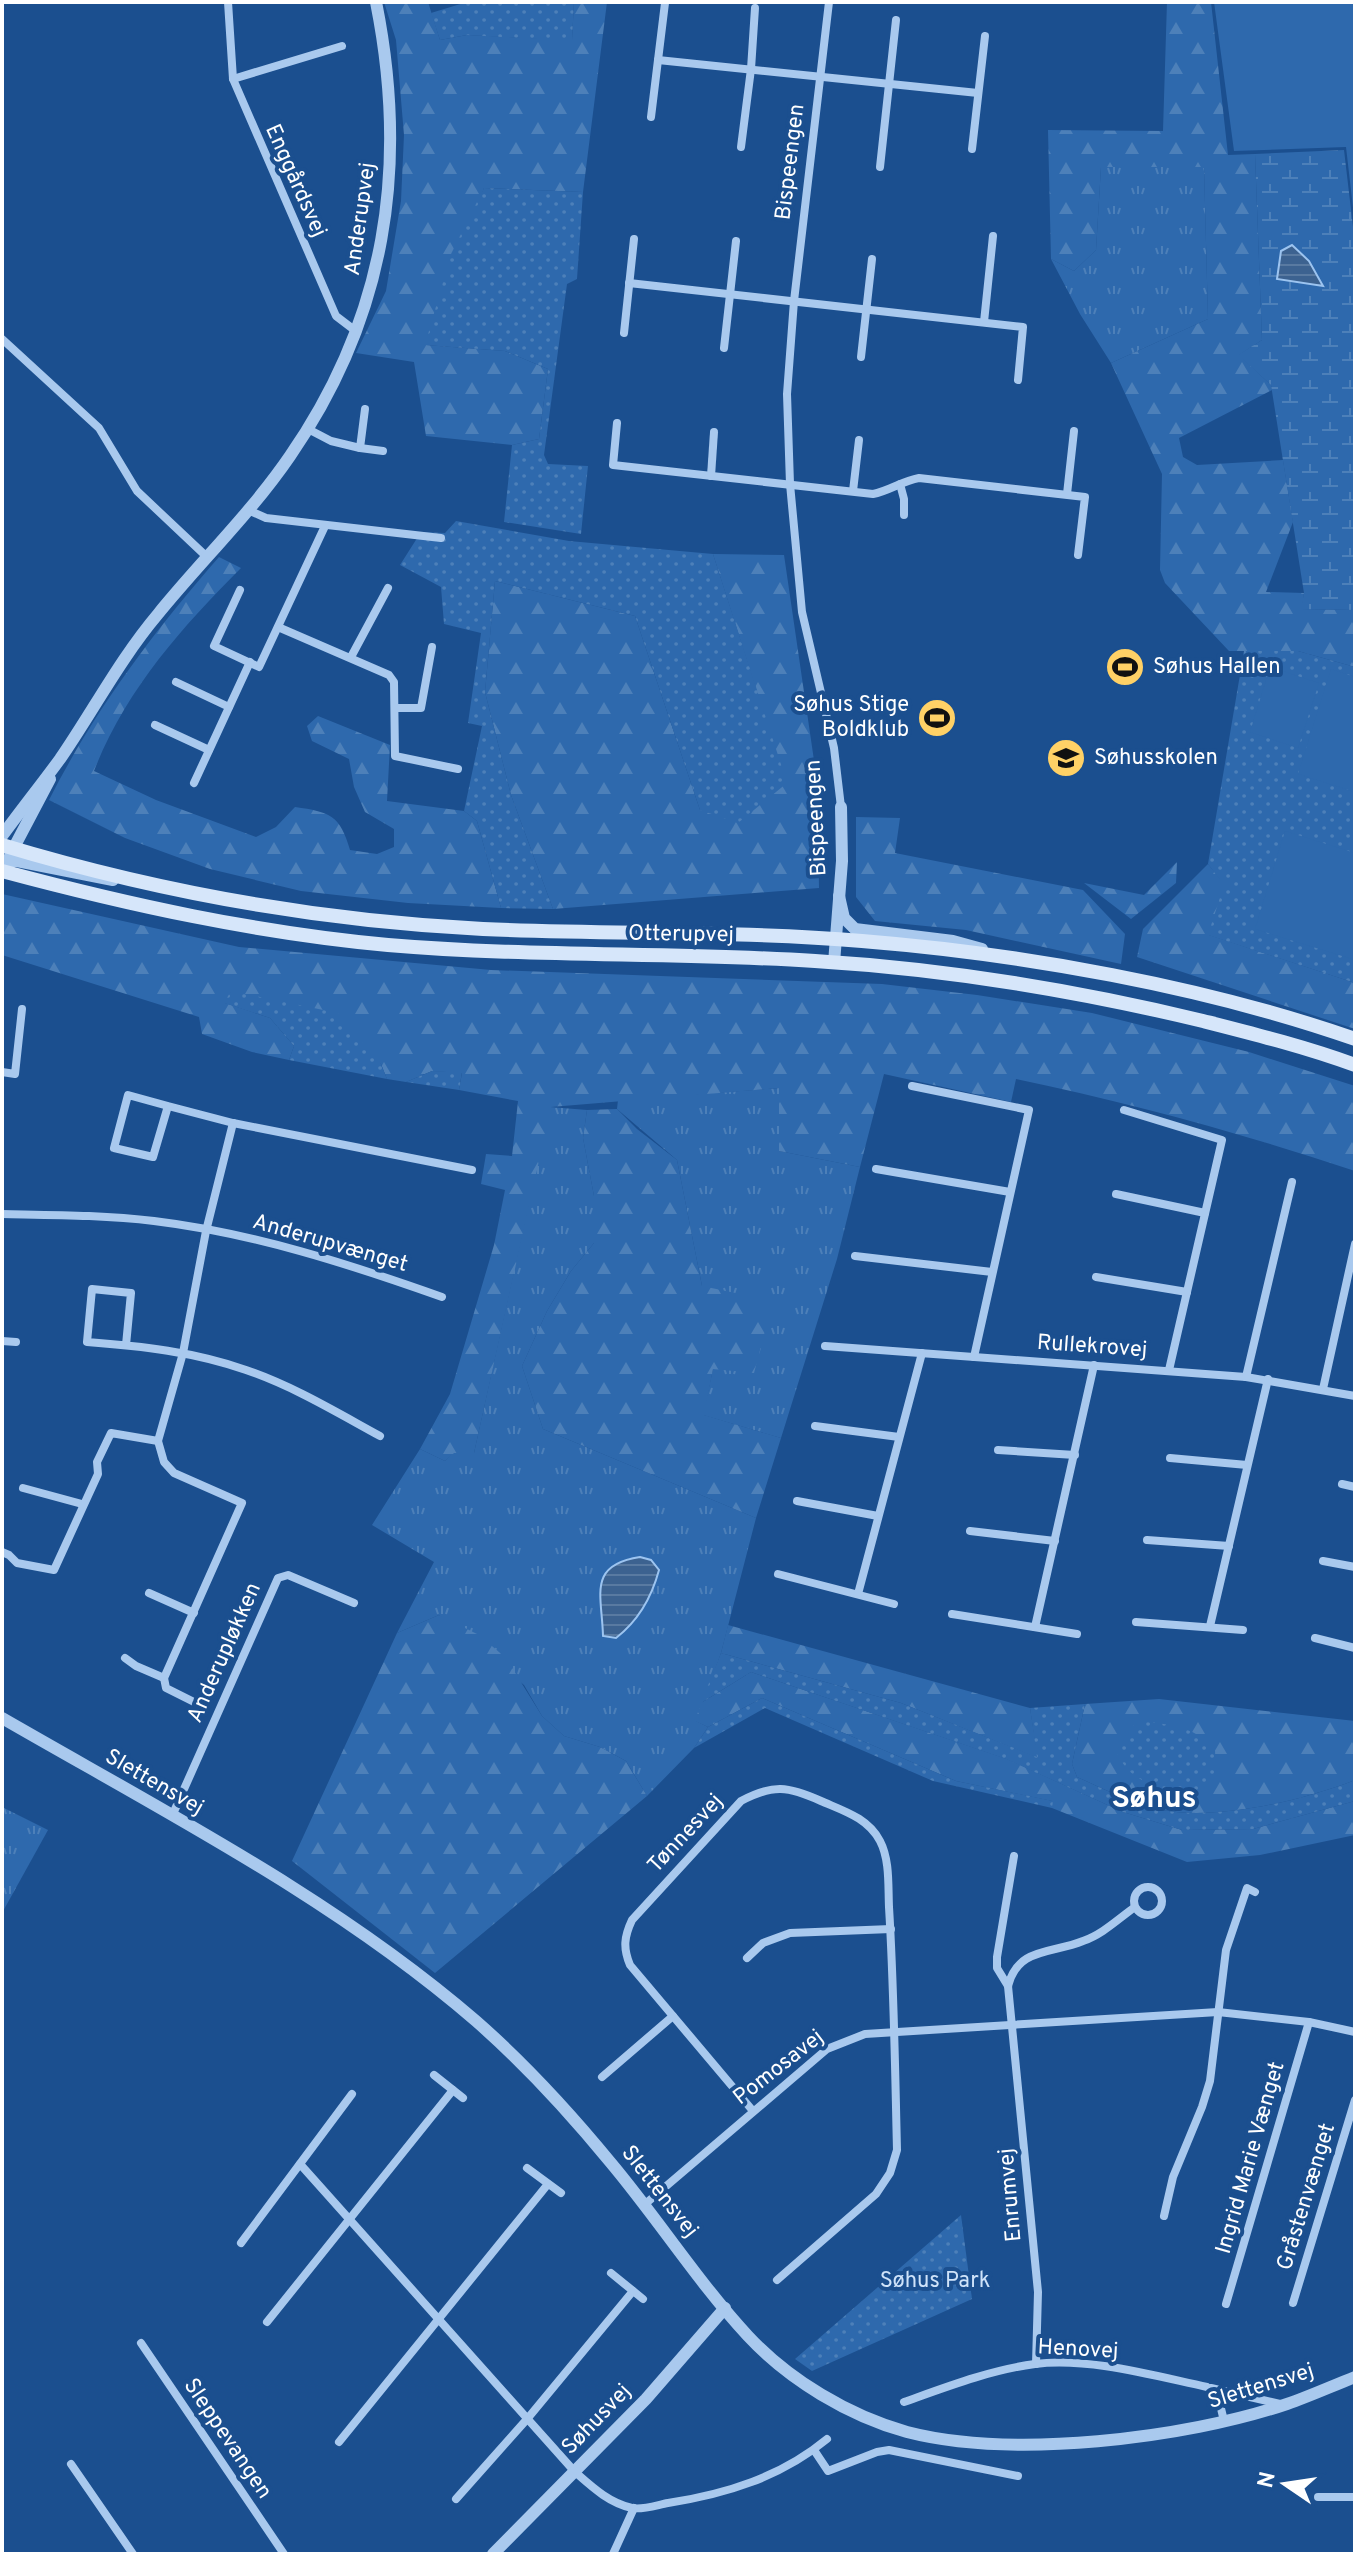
<svg xmlns="http://www.w3.org/2000/svg" width="1357" height="2556" font-family="Overpass,sans-serif">
  <style>
    .grass { fill: url(#grass-tufts) }
    .forest { fill: url(#forest-firs) }
    .wetland { fill: url(#wetland-marsh) }
    .park { fill: url(#park-dots) }
    .garden { fill: #2e69ad }
    .water { fill: url(#water-rules); stroke: #9cc4f0; stroke-width: 2 }
    .lines { fill: none; stroke-linecap: round; stroke-linejoin: round }
    .minor { stroke: #a9c9ee; stroke-width: 8 }
    .tertiary { stroke: #a9c9ee; stroke-width: 12 }
    .secondary { stroke: #d6e6fa; stroke-width: 14 }
    .labels { text-anchor: middle; dominant-baseline: central; stroke-width: 8; stroke-linejoin: round; paint-order: stroke }
    .street-label { font-size: 22px; fill: #fff; stroke: #1b4f8f }
    .poi-label { font-size: 22px; fill: #fff; stroke: #1b4f8f; text-anchor: start }
    .park-label { font-size: 22px; fill: #cfe3fa; stroke: #1b4f8f }
    .district-label { font-size: 30px; font-weight: bold; fill: #fff; stroke: #1b4f8f }
  </style>
  <defs>
    <pattern id="grass-tufts" width="24" height="20" patternUnits="userSpaceOnUse" patternTransform="scale(2)"><rect width="24" height="20" fill="#2e69ad"/><path d="M3 7l-1-3M5 7V3M7 7l1-3M15 17l-1-3M17 17v-4M19 17l1-3" fill="none" stroke="#4d80b9"/></pattern>
    <pattern id="forest-firs" width="22" height="20" patternUnits="userSpaceOnUse" patternTransform="scale(2)"><rect width="22" height="20" fill="#2e69ad"/><path d="M5 1l3.5 6h-7zM16 11l3.5 6h-7z" fill="#4d80b9"/></pattern>
    <pattern id="wetland-marsh" width="20" height="14" patternUnits="userSpaceOnUse" patternTransform="scale(2)"><rect width="20" height="14" fill="#2e69ad"/><path d="M1 5h8M5 5V1M11 12h8M15 12V8" fill="none" stroke="#4d80b9"/></pattern>
    <pattern id="park-dots" width="8" height="8" patternUnits="userSpaceOnUse" patternTransform="scale(2)"><rect width="8" height="8" fill="#2e69ad"/><path d="M2 2h.1M6 6h.1" fill="none" stroke="#4d80b9" stroke-width="1.8" stroke-linecap="round"/></pattern>
    <pattern id="water-rules" width="6" height="5" patternUnits="userSpaceOnUse" patternTransform="scale(2)"><rect width="6" height="5" fill="#3c6290"/><path d="M0 2.5h6" fill="none" stroke="#597aa1"/></pattern>
  </defs>
  <rect width="100%" height="100%" fill="#1b4f8f"/>
  <!-- grass -->
  <g class="grass">
    <polygon points="1204,166 1208,319 1111,363 1080,314 1051,259 1074,271 1096,250 1101,167"/>
    <polygon points="780,1088 779,1151 860,1167 837,1259 781,1438 703,1415 713,1369 702,1286 677,1160 617,1109 618,1100"/>
    <polygon points="550,1107 587,1110 583,1138 594,1196 594,1243 571,1271 547,1311 522,1366 543,1429 756,1518 721,1653 696,1721 708,1727 694,1748 647,1796 626,1761 600,1747 564,1736 542,1716 524,1685 439,1615 397,1633 434,1562 372,1525 420,1449 445,1461 453,1453 474,1453"/>
    <polygon points="2,1807 48,1830 2,1913"/>
  </g>
  <!-- forest -->
  <g class="forest">
    <polygon points="384,2 428,2 440,40 467,35 572,40 574,2 607,2 583,192 484,188 426,345 505,351 548,369 539,439 512,445 426,436 414,362 356,353 386,291 401,201 404,135 396,40"/>
    <polygon points="1167,2 1211,2 1228,155 1255,154 1262,340 1239,355 1271,385 1272,390 1179,438 1183,457 1197,465 1283,460 1293,522 1266,592 1304,593 1302,609 1355,610 1355,667 1298,651 1229,651 1165,583 1160,570 1162,474 1111,363 1208,319 1204,167 1101,167 1096,250 1074,271 1051,259 1048,130 1163,131"/>
    <polygon points="713,554 784,555 817,781 819,888 553,909 511,795 485,692 495,581 635,616 700,810 786,783"/>
    <path d="M219 557 241 568C181 628 125 691 94 771L156 800 256 837 276 827 295 807C330 812 340 815 350 850L377 854 394 847V829L365 812 354 787 349 759 312 741 307 726 318 716 390 745 387 801 464 811 477 821 501 908 408 903 301 891 210 869 125 838 49 800C94 711 154 631 219 557Z"/>
    <polygon points="856,817 900,818 895,853 1083,890 1125,934 1121,964 966,930 875,921 856,897"/>
    <polygon points="1177,862 1176,883 1131,919 1084,883 1144,895"/>
    <polygon points="1208,864 1225,885 1209,935 1355,983 1355,1029 1137,957 1143,929"/>
    <path d="M2 894 239 947 491 970 882 984 977 995 1092 1013 1249 1052 1355 1086V1171C1244 1134 1131 1103 1016 1079L1011 1102 884 1074 860 1167 779 1151V1088L551 1107 474 1453H454L445 1461 420 1449 450 1394 494 1245 505 1190 481 1184 486 1154 512 1156 518 1101 459 1090 462 1073 432 1071 406 1082 387 1079 381 1064 231 992 225 1003 270 1018 294 1046 289 1060 252 1052 202 1034 199 1017 2 955Z"/>
    <polygon points="617,1109 637,1129 677,1160 702,1286 773,1301 754,1373 713,1369 704,1415 781,1438 756,1518 543,1429 522,1366 547,1311 571,1271 594,1243 594,1196 583,1138 587,1110"/>
    <polygon points="439,1615 479,1635 506,1658 542,1716 564,1736 600,1747 626,1761 647,1796 435,1973 292,1861 397,1633"/>
    <polygon points="728,1625 1030,1708 1038,1758 901,1703 721,1653"/>
    <polygon points="751,1672 1007,1759 1123,1812 1182,1830 1253,1829 1355,1801 1355,1835 1260,1855 1187,1862 1052,1808 1052,1801 956,1781 762,1698 708,1727 695,1721 701,1703"/>
    <path d="M1159 1699 1355 1721V1780C1305 1800 1216 1821 1163 1810 1133 1804 1104 1789 1077 1777L1072 1764 1085 1704Z"/>
  </g>
  <!-- wetland -->
  <polygon class="wetland" points="1344,150 1355,244 1355,610 1301,609 1304,593 1271,385 1238,355 1262,340 1255,154"/>
  <!-- park -->
  <g class="park">
    <polygon points="467,2 574,2 572,41 467,35 440,40 431,13"/>
    <polygon points="484,188 583,192 577,279 567,284 544,455 548,464 588,466 581,534 504,522 512,445 539,439 548,369 505,351 425,345 451,254"/>
    <polygon points="456,521 569,541 713,554 787,783 738,823 700,810 635,616 495,581 485,692 511,795 553,909 501,908 477,821 464,811 482,726 468,723 481,633 444,624 441,587 400,565 421,532 445,533"/>
    <polygon points="1244,651 1298,651 1355,667 1355,983 1208,935 1224,885 1208,864"/>
    <polygon points="231,991 338,1013 381,1064 387,1079 289,1060 294,1046 270,1018 224,1003"/>
    <polygon points="432,1071 462,1072 459,1090 406,1082"/>
    <path d="M721 1653 901 1703 1037 1757 1030 1708 1085 1704 1072 1764 1077 1777C1104 1789 1133 1804 1162 1810 1216 1821 1305 1800 1355 1780V1801L1253 1829 1182 1830 1123 1812 1006 1759 751 1672 701 1703Z"/>
    <polygon points="762,1698 956,1781 1053,1801 1052,1808 933,1781 765,1708 694,1748 708,1727"/>
    <path d="M1137 1721C1170 1725 1192 1724 1215 1750L1216 1776 1199 1794C1162 1788 1131 1787 1115 1749Z"/>
    <polygon points="961,2215 972,2299 812,2371 795,2359"/>
  </g>
  <!-- garden -->
  <g class="garden">
    <polygon points="1214,2 1355,2 1355,225 1346,147 1234,151"/>
    <polygon points="1270,667 1319,683 1298,748 1250,732"/>
    <polygon points="1331,669 1355,677 1355,792 1298,774"/>
    <polygon points="1285,831 1355,853 1355,960 1255,929"/>
  </g>
  <!-- water -->
  <g class="water">
    <polygon points="1292,245 1309,261 1323,286 1277,279 1281,251"/>
    <path d="M640 1557 651 1560 659 1570C652 1596 638 1621 616 1638L603 1636C602 1595 587 1565 640 1557Z"/>
  </g>
  <g class="lines">
    <!-- minor -->
    <g class="minor">
      <polyline points="228,2 233,79 336,316 357,332"/>
      <polyline points="829,2 794,301 787,394 790,484 802,612 834,748 841,807"/>
      <polyline points="658,60 978,93"/>
      <polyline points="233,79 342,46"/>
      <polyline points="651,117 665,3"/>
      <polyline points="741,147 751,69 755,8"/>
      <polyline points="972,149 985,36"/>
      <polyline points="880,167 896,20"/>
      <polyline points="629,283 1023,327 1018,380"/>
      <polyline points="984,322 993,236"/>
      <polyline points="624,333 634,239"/>
      <polyline points="2,339 99,428 137,491 207,557"/>
      <polyline points="724,348 736,241"/>
      <polyline points="861,357 872,259"/>
      <path d="M617 423 613 465 873 494C889 491 902 481 919 478L1085 497 1078 555"/>
      <polyline points="308,429 331,441 360,448 365,409"/>
      <polyline points="360,448 383,451"/>
      <polyline points="711,476 714,432"/>
      <polyline points="900,484 904,499 904,515"/>
      <polyline points="853,491 859,440"/>
      <polyline points="1067,494 1074,431"/>
      <polyline points="248,510 266,518 441,538"/>
      <polyline points="240,590 214,646 259,667 325,526"/>
      <polyline points="278,627 389,675 394,682 395,756 458,769"/>
      <polyline points="351,657 388,588"/>
      <polyline points="176,682 229,707"/>
      <polyline points="396,708 421,708 432,647"/>
      <polyline points="155,725 209,750"/>
      <polyline points="194,783 250,662"/>
      <polyline points="2,1072 15,1074 22,1009"/>
      <polyline points="912,1086 1029,1110 974,1357"/>
      <polyline points="168,1106 128,1095 114,1148 153,1157 168,1106 233,1123 472,1170"/>
      <polyline points="1124,1110 1222,1140 1169,1370"/>
      <polyline points="876,1169 1010,1192"/>
      <polyline points="1116,1194 1205,1213"/>
      <path d="M2 1214C53 1215 104 1215 154 1221 253 1233 349 1264 442 1297"/>
      <polyline points="855,1256 992,1272"/>
      <polyline points="1096,1277 1187,1292"/>
      <polyline points="2,1341 16,1342"/>
      <path d="M126 1345 131 1293 92 1289 87 1342C141 1346 195 1352 246 1370 293 1386 336 1412 380 1436"/>
      <polyline points="825,1346 1246,1377 1355,1396"/>
      <polyline points="1246,1377 1292,1182"/>
      <polyline points="1323,1389 1355,1244"/>
      <polyline points="815,1426 899,1437"/>
      <polyline points="158,1441 183,1353 206,1231 233,1123"/>
      <polyline points="998,1450 1075,1455"/>
      <polyline points="1170,1458 1247,1465"/>
      <polyline points="1342,1484 1355,1487"/>
      <polyline points="23,1488 82,1504"/>
      <polyline points="797,1501 878,1516"/>
      <polyline points="970,1531 1055,1541"/>
      <polyline points="1147,1540 1229,1546"/>
      <polyline points="2,1552 9,1555 17,1563 54,1570 98,1474 97,1462 111,1433 158,1441"/>
      <polyline points="1323,1561 1355,1567"/>
      <polyline points="778,1574 894,1604"/>
      <polyline points="149,1593 194,1613"/>
      <polyline points="858,1594 922,1353"/>
      <polyline points="952,1614 1077,1634"/>
      <polyline points="1136,1622 1243,1630"/>
      <polyline points="1210,1626 1268,1379"/>
      <polyline points="1035,1627 1094,1365"/>
      <polyline points="1315,1638 1355,1648"/>
      <polyline points="125,1658 136,1666 164,1678 242,1503 174,1473 164,1462 158,1441"/>
      <polyline points="164,1678 166,1688 194,1702"/>
      <polyline points="172,1816 278,1578 288,1575 354,1603"/>
      <circle cx="1148" cy="1901" r="14"/>
      <polyline points="747,1958 763,1943 790,1933 891,1929"/>
      <polyline points="1008,1986 997,1968 997,1957 1014,1856"/>
      <polyline points="434,2075 463,2098"/>
      <polyline points="602,2077 673,2016"/>
      <path d="M753 2111 630 1965C623 1948 624 1937 632 1920L741 1801C773 1784 788 1786 821 1801 844 1811 868 1818 880 1841 890 1860 888 1886 889 1907 894 1988 895 2069 897 2150L890 2173 876 2194 777 2280"/>
      <path d="M300 2164 575 2472C592 2487 609 2503 632 2508 643 2510 657 2505 668 2503 726 2494 781 2477 827 2439"/>
      <polyline points="527,2168 561,2193"/>
      <polyline points="644,2205 827,2049 865,2034 1218,2012 1309,2022 1355,2032"/>
      <polyline points="1164,2216 1173,2177 1202,2107 1210,2081 1226,1950 1247,1888 1255,1892"/>
      <polyline points="241,2243 352,2094"/>
      <polyline points="611,2273 643,2299"/>
      <polyline points="1293,2303 1355,2100"/>
      <polyline points="1226,2304 1309,2022"/>
      <polyline points="267,2322 453,2090"/>
      <polyline points="141,2343 284,2554"/>
      <path d="M1036 2364 1038 2292 1008 1986C1018 1947 1051 1954 1083 1941 1103 1934 1118 1919 1135 1907"/>
      <polyline points="1211,2388 1280,2404"/>
      <path d="M904 2402C946 2387 990 2370 1035 2364 1088 2357 1155 2376 1207 2387L1218 2396 1224 2421"/>
      <polyline points="339,2442 548,2184"/>
      <polyline points="814,2450 828,2471 877,2452 889,2450 1018,2476"/>
      <polyline points="71,2464 133,2554"/>
      <polyline points="1318,2497 1355,2497"/>
      <polyline points="456,2499 528,2418 633,2291"/>
      <polyline points="613,2554 634,2508"/>
    </g>
    <!-- tertiary -->
    <g class="tertiary">
      <path d="M2 836C21 810 41 785 60 759 93 711 120 659 158 614 201 561 251 513 290 456 386 317 409 167 376 2"/>
      <polyline points="10,855 50,779"/>
      <polyline points="2,861 17,861 113,880"/>
      <polyline points="839,896 844,918 855,929 953,941 982,949"/>
      <polyline points="834,963 842,861 841,807"/>
      <path d="M2 1718C163 1811 335 1899 476 2021 525 2064 570 2113 611 2163 658 2219 698 2282 748 2336 789 2380 849 2416 907 2432 1012 2459 1184 2439 1287 2404 1310 2396 1332 2386 1355 2377"/>
      <polyline points="493,2554 646,2399 725,2308"/>
    </g>
    <!-- secondary -->
    <g class="secondary">
      <path d="M2 845C158 892 321 921 483 929 610 935 736 930 862 941 1023 954 1203 986 1355 1039"/>
      <path d="M2 871C129 905 257 933 388 945 530 957 672 952 815 961 946 969 1075 990 1203 1021 1254 1034 1306 1047 1355 1065"/>
    </g>
  </g>
  <!-- icons -->
  <defs>
    <symbol id="stadium-disc" viewBox="-11 -11 22 22"><circle r="9.5" fill="#ffd166" stroke="#1b4f8f"/><path d="M0-5a6.5 5 0 1 0 0 10a6.5 5 0 1 0 0-10ZM-3.5-1.8h7v3.6h-7Z" fill="#111"/></symbol>
    <symbol id="school-disc" viewBox="-11 -11 22 22"><circle r="9.5" fill="#ffd166" stroke="#1b4f8f"/><path d="M0-5L7-2L0 1L-7-2ZM-4 1L0 2.5L4 1V4Q0 6-4 4Z" fill="#111"/></symbol>
  </defs>
  <g fill-rule="evenodd">
    <use href="#stadium-disc" x="1103" y="645" width="44" height="44"/>
    <use href="#stadium-disc" x="915" y="696" width="44" height="44"/>
    <use href="#school-disc" x="1044" y="736" width="44" height="44"/>
  </g>
  <g class="labels">
    <!-- street labels -->
    <g class="street-label">
      <text transform="translate(791 162) rotate(-83)">Bispeengen</text>
      <text transform="translate(295 181) rotate(66)">Enggårdsvej</text>
      <text transform="translate(361 219) rotate(-82)">Anderupvej</text>
      <text transform="translate(817 818) rotate(-93)">Bispeengen</text>
      <text transform="translate(681 935) rotate(1)">Otterupvej</text>
      <text transform="translate(330 1244) rotate(16)">Anderupvænget</text>
      <text transform="translate(1092 1347) rotate(4)">Rullekrovej</text>
      <text transform="translate(225 1653) rotate(-66)">Anderupløkken</text>
      <text transform="translate(154 1783) rotate(30)">Slettensvej</text>
      <text transform="translate(686 1834) rotate(-47)">Tønnesvej</text>
      <text transform="translate(779 2068) rotate(-38)">Pomosavej</text>
      <text transform="translate(1251 2158) rotate(-74)">Ingrid Marie Vænget</text>
      <text transform="translate(659 2192) rotate(52)">Slettensvej</text>
      <text transform="translate(1011 2195) rotate(-95)">Enrumvej</text>
      <text transform="translate(1307 2197) rotate(-73)">Gråstenvænget</text>
      <text transform="translate(1078 2350) rotate(3)">Henovej</text>
      <text transform="translate(1261 2387) rotate(-17)">Slettensvej</text>
      <text transform="translate(597 2420) rotate(-46)">Søhusvej</text>
      <text transform="translate(227 2439) rotate(56)">Sleppevangen</text>
    </g>
    <!-- poi labels -->
    <g class="poi-label">
      <text x="1153" y="667">Søhus Hallen</text>
      <text x="909" y="705" text-anchor="end">Søhus Stige<tspan x="909" dy="25">Boldklub</tspan></text>
      <text x="1094" y="758">Søhusskolen</text>
    </g>
    <!-- park labels -->
    <g class="park-label">
      <text x="935" y="2281">Søhus Park</text>
    </g>
    <!-- district labels -->
    <g class="district-label">
      <text x="1154" y="1799">Søhus</text>
    </g>
  </g>
  <!-- border -->
  <rect width="1357" height="2556" fill="none" stroke="#ffffff" stroke-width="8"/>
  <!-- north arrow -->
  <g transform="translate(1285 2484) rotate(283)" stroke="#1b4f8f" stroke-width="6" paint-order="stroke">
  <path d="M0-6L14 30L0 20L-14 30Z" fill="#ffffff"/>
  <text y="-12" font-size="22" font-weight="bold" text-anchor="middle" fill="#ffffff">N</text>
  </g>
</svg>
